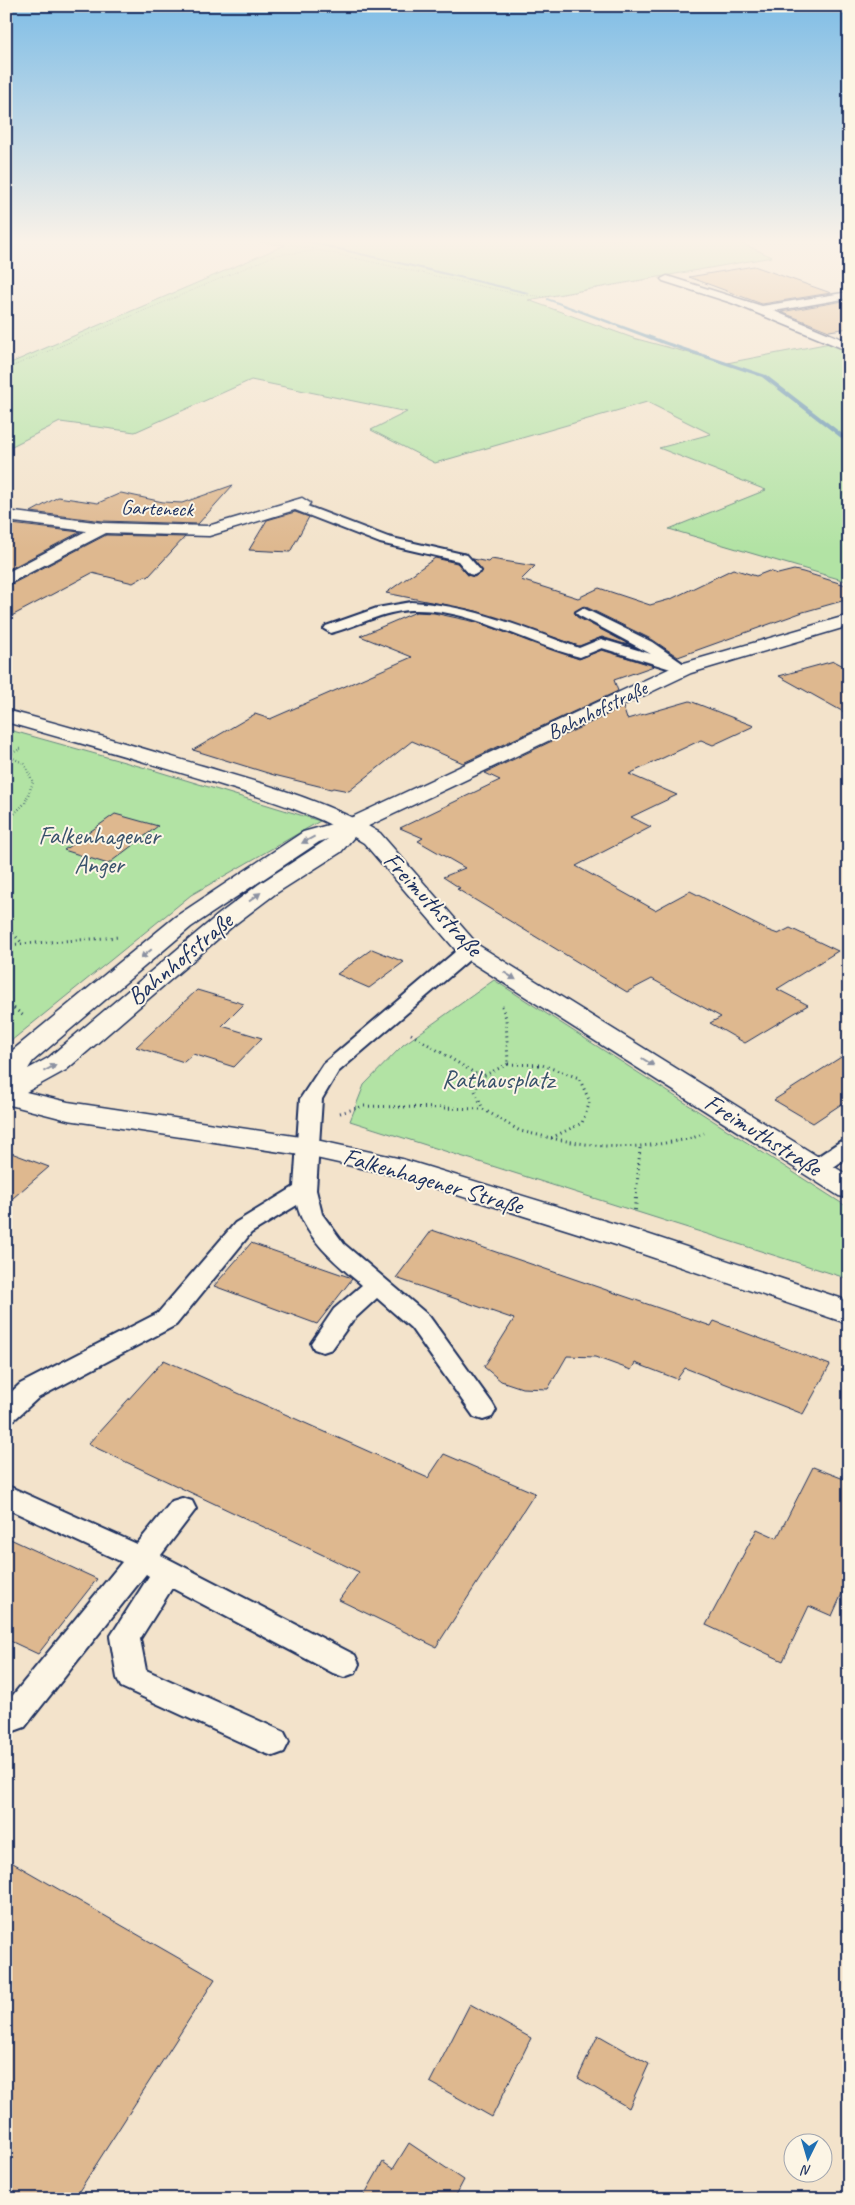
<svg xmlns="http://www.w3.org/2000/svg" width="855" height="2205" font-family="Caveat,sans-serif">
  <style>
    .green { fill: #b2e3a4; stroke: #668981 }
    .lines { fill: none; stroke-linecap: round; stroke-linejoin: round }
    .stream { fill: #598dae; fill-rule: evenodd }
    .building { fill: #deb88f; stroke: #1b2f5e }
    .lane-casing { stroke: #1b2f5e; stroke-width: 4 }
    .street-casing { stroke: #1b2f5e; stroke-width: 3 }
    .secondary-casing { stroke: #1b2f5e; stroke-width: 3 }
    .path-far3 { stroke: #1b2f5e; stroke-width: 1; stroke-dasharray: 0.5 2; stroke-linecap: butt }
    .path-far2 { stroke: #1b2f5e; stroke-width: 2.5; stroke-dasharray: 0.5 2.5; stroke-linecap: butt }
    .path-far1 { stroke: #1b2f5e; stroke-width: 3; stroke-dasharray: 1 4; stroke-linecap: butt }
    .path { stroke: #1b2f5e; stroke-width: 4; stroke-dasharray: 1 4.5; stroke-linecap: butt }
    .lane { fill: #fcf5e5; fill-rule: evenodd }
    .street { fill: #fcf5e5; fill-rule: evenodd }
    .secondary { fill: #fcf5e5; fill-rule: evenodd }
    .oneway { fill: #8c92a2 }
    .labels { text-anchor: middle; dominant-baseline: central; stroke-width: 4; stroke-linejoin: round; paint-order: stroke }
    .far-street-label { font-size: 21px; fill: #1b2f5e; stroke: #fcf5e5 }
    .park-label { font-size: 25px; fill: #39536c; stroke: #fcf5e5 }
    .street-label { font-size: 25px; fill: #1b2f5e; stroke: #fcf5e5 }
  </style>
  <rect width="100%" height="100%" fill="#f3e3cb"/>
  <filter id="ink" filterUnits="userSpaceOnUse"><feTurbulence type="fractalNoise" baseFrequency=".02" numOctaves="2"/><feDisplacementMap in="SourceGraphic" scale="10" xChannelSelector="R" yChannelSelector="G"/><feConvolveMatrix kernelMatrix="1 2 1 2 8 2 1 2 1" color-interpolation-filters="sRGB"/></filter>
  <g filter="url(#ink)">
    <!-- green -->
    <g class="green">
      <polygon points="242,240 735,240 772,257 528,300 633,338 727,363 830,343 849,351 849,582 669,529 766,490 659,448 711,434 647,402 435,463 371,430 407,412 251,380 135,432 60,422 6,449 6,365 285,245"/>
      <polygon points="6,729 153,770 320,821 191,895 6,1045"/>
      <polygon points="494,980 849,1208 849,1279 350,1121 364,1085 403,1045"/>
    </g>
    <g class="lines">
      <!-- stream -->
      <g class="stream">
        <polygon points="305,240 528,292 530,293 528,294 296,240"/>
        <polygon points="547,298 667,342 766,375 849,439 849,444 762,377 663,344 547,300"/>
      </g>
    </g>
    <!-- building -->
    <g class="building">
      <polygon points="754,266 831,293 762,304 689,277"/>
      <polygon points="849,300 849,328 829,331 781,312"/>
      <polygon points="233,485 198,524 103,521 31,512 58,497 98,503 121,493 163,502 182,503"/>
      <polygon points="295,512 309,517 290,552 249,550 267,520"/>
      <polygon points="11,524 80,532 6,571 6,526"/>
      <polygon points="106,535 185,537 148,577 145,576 133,583 92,573 6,619 6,587"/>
      <polygon points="435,558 457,563 468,575 474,577 483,571 473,559 488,562 491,559 535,566 521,580 578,598 599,588 650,605 671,599 733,569 756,576 769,571 778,574 794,570 803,572 849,586 849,599 803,612 678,657 653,640 584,606 574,612 577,617 634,647 602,637 579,646 476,611 386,593"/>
      <polygon points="416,612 434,613 476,622 579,659 602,650 654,666 614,680 618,691 463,763 412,741 349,791 333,788 331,789 274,775 193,750 255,714 270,719 412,657 360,636"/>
      <polygon points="834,661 849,669 849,715 779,676"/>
      <polygon points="690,701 754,726 713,745 701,740 629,774 677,795 631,817 651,827 576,866 655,910 690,891 767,930 778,934 790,928 838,951 777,989 808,1005 745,1043 710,1023 721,1017 652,979 627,992 457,889 460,888 443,877 465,868 418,841 423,838 400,828 500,780 485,773 623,707 627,719"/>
      <polygon points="115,814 158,826 108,864 64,850"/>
      <polygon points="372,949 404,962 369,988 337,974"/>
      <polygon points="197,990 244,1004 222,1026 262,1038 234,1067 193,1054 184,1062 136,1047"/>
      <polygon points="849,1052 849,1099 813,1123 774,1100"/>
      <polygon points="6,1151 49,1167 6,1204"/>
      <polygon points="432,1230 711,1326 714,1321 830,1365 803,1414 685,1368 677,1379 635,1363 631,1370 595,1357 567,1356 548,1389 522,1388 501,1381 484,1367 514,1319 396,1278"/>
      <polygon points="251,1243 349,1277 352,1279 317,1324 214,1286"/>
      <polygon points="164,1360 428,1478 444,1454 535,1493 436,1647 339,1600 359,1572 88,1444"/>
      <polygon points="813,1467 849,1481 849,1578 832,1616 809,1606 783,1661 706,1625 757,1529 777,1538"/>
      <polygon points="6,1537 97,1579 38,1654 6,1639"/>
      <polygon points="6,1859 215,1979 74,2199 6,2199"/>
      <polygon points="470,2004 531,2038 492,2117 430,2082"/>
      <polygon points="598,2035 649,2064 629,2108 578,2078"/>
      <polygon points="409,2143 464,2180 454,2199 362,2199 383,2162 393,2169"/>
    </g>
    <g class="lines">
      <defs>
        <g id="lane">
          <polygon points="849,251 849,256 844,256 844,252"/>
          <polygon points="294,501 388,537 467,555 481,571 474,575 469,574 458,561 380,543 290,508 288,505 290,502"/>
          <path d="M411 602C471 605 524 628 579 648L601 639 651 654 578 615 576 612 583 608 652 642 691 669 684 673 602 648 580 657C523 643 472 608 412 610 383 611 358 626 331 633L324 629 326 626 377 608Z"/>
          <path d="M469 944 476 946 478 950 476 954 338 1072 322 1099 316 1190 322 1214 344 1244 429 1316 492 1403 496 1410 492 1417 483 1420 474 1417 411 1328 377 1298 352 1321 332 1349 323 1352 314 1349 311 1343 334 1309 362 1285C337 1264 305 1238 297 1205L251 1233 176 1325 38 1398 15 1419 6 1422V1397L20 1384 158 1313 235 1223 294 1187 300 1099 323 1064 462 946Z"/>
          <path d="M849 1139V1156C836 1165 824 1177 808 1173L805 1168 808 1163 841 1141Z"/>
          <polygon points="6,1485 137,1544 172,1501 182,1498 192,1501 196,1509 161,1555 355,1655 359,1664 355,1673 344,1677 333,1673 172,1588 140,1639 146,1670 284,1732 289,1742 284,1752 273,1756 262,1752 121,1687 117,1678 110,1637 149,1576 146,1574 25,1727 14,1731 6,1728 6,1699 9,1700 122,1562 6,1508"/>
        </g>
        <g id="street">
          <polygon points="667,276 762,306 849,292 849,298 774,311 849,342 849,351 732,303 663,281 661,279"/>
          <polygon points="302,498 310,503 308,506 209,536 106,533 6,585 6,573 86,531 6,521 6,511 103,523 208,526"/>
          <path d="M6 710C72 727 138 747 203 766 263 784 326 800 380 833L478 945 849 1176V1198L839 1196 460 955 364 843C318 814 267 799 215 783 146 762 76 742 6 722Z"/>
        </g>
        <path id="secondary" d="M849 615V626L691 673 360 830 341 852 275 894 234 925 66 1070 26 1092 68 1102 307 1138 402 1159 638 1231 849 1301V1324L616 1245 397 1176 307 1156 68 1120 6 1104V1060L13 1050 175 917 303 832 346 820 677 665ZM328 839 259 884 218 915 48 1058 28 1069 33 1061 191 927 319 842Z"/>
      </defs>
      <!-- lane casing -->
      <use href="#lane" class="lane-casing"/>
      <!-- street casing -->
      <use href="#street" class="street-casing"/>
      <!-- secondary casing -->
      <use href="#secondary" class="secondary-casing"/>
      <!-- path-far3 -->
      <g class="path-far3">
        <polyline points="272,240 517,294 547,297 644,280"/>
        <polyline points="6,369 276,255 315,251"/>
      </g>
      <!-- path-far2 -->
      <g class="path-far2">
        <polyline points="7,756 22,748"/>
        <polyline points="6,822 25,803 33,782 24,763 7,756"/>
      </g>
      <!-- path-far1 -->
      <g class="path-far1">
        <polyline points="6,926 22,943"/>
        <polyline points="6,945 120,937"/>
        <polyline points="6,1002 25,1017"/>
        <polyline points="502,1006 506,1018 508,1064"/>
        <polyline points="411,1034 481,1077"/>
        <polygon points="508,1064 542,1065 579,1078 590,1102 582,1123 551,1138 520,1131 483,1109 475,1091 481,1077"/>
        <polyline points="340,1113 364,1106 483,1109"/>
        <path d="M551 1138C595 1147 627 1150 671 1142 683 1140 693 1139 704 1133"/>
        <polyline points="636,1199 640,1148"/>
      </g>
      <!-- path -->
      <polyline class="path" points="635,1210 636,1197"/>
      <!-- lane -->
      <use href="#lane" class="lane"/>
      <!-- street -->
      <use href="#street" class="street"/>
      <!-- secondary -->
      <use href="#secondary" class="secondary"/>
    </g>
    <!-- one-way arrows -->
    <defs><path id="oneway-solid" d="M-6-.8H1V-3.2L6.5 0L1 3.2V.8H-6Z" transform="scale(1.25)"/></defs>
    <g class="oneway">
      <use href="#oneway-solid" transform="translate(308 840) rotate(152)"/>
      <use href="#oneway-solid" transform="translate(255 897) rotate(-37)"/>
      <use href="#oneway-solid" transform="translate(146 954) rotate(140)"/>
      <use href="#oneway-solid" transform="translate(510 976) rotate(32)"/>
      <use href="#oneway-solid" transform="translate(648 1062) rotate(32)"/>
      <use href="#oneway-solid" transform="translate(50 1068) rotate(-28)"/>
    </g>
  </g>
  <!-- sky -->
  <linearGradient id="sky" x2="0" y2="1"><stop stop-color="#7fbde6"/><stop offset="0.44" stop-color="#faf2e8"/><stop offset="1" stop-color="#faf2e8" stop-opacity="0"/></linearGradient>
  <rect width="855" height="549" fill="url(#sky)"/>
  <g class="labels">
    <!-- far-street labels -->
    <g class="far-street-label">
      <text transform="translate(157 508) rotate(2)">Garteneck</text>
      <text transform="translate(597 710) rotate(-26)">Bahnhofstraße</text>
    </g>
    <!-- park labels -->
    <g class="park-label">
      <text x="99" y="836">Falkenhagener<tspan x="99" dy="29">Anger</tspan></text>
      <text x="498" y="1080">Rathausplatz</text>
    </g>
    <!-- street labels -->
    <g class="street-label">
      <text transform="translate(433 904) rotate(47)">Freimuthstraße</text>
      <text transform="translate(180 959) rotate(-40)">Bahnhofstraße</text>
      <text transform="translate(763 1135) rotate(32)">Freimuthstraße</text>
      <text transform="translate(433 1181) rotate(16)">Falkenhagener Straße</text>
    </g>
  </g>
  <!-- margin -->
  <rect width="855" height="2205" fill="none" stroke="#fcf5e5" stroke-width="25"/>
  <rect x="12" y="12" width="830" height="2180" fill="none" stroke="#1b2f5e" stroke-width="2" filter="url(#ink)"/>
  <!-- north arrow -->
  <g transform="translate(808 2158) rotate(185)"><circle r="24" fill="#fcf5e5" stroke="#a2a6af"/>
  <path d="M0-4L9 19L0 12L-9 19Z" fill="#1f6fb2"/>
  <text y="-8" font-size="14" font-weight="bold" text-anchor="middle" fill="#1b2f5e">N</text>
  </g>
</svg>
